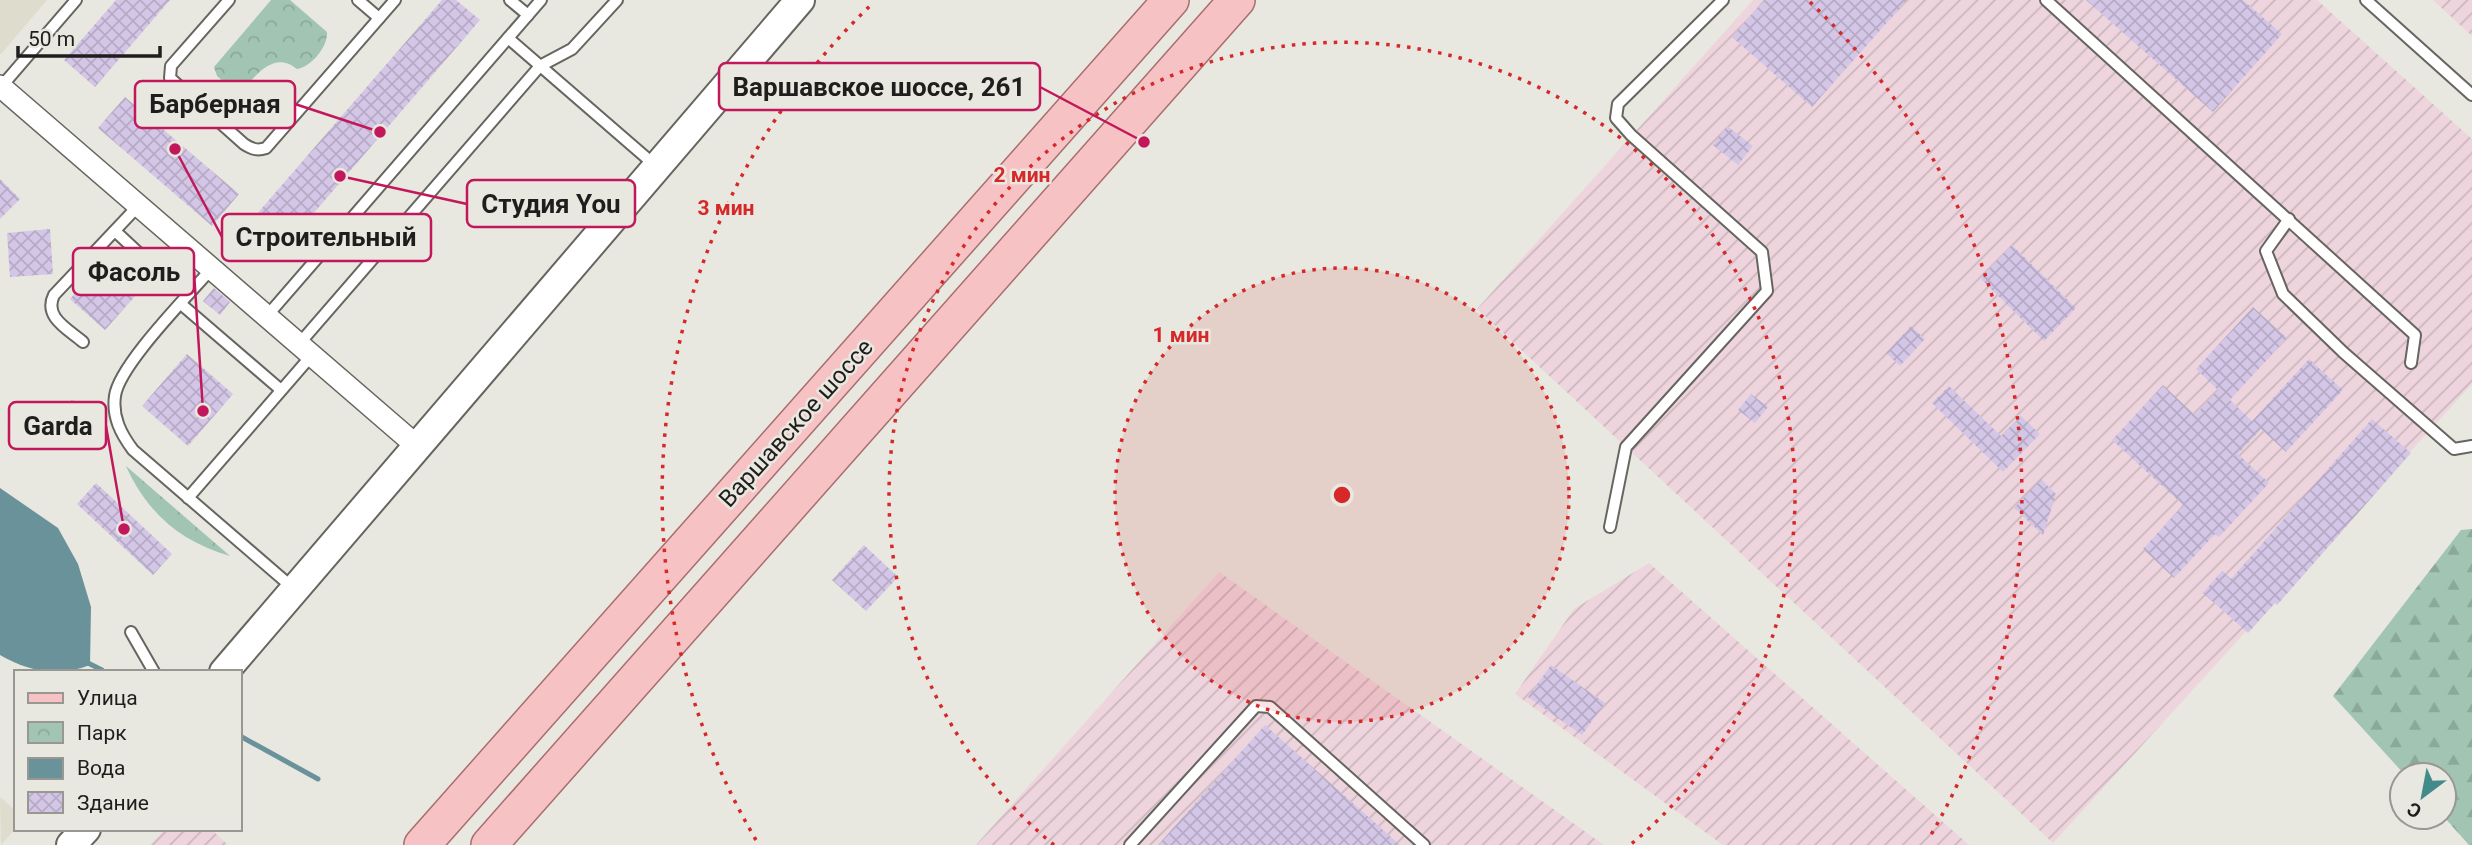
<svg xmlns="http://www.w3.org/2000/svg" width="2472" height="845" font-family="Roboto,sans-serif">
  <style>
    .built { fill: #dedccd }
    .industrial { fill: url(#industrial-furrows) }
    .forest { fill: url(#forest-firs) }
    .park { fill: url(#park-crowns) }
    .water { fill: #6a929b }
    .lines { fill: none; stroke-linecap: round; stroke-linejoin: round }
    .stream { stroke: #6a929b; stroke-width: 5 }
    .building { fill: url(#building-cross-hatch) }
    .service-casing { stroke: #66655f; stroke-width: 14 }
    .minor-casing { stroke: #66655f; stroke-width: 24 }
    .tertiary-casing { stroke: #66655f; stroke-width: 32 }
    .primary-casing { stroke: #a86e6f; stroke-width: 38 }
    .service { stroke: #fff; stroke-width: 10 }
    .minor { stroke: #fff; stroke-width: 21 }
    .tertiary { stroke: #fff; stroke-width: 28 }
    .primary { stroke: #f7c2c3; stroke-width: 35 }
    .ring { fill: none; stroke: #d62828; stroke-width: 3.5; stroke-dasharray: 3.5 7 }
    .labels { text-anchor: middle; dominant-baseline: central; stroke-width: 5; stroke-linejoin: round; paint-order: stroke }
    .street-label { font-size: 24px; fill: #1f1e1c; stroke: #e8e7e0 }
    .centre { fill: #d62828; stroke: #e8e7e0; stroke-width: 3.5 }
    .ring-label { font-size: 21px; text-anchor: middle; font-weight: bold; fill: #d62828; stroke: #e8e7e0; stroke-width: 5; stroke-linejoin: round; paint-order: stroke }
    .leader { fill: none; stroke: #c2185b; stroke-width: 2.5 }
    .callout-dot { fill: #c2185b; stroke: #e8e7e0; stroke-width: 2.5 }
    .callout { fill: #e8e7e0; stroke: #c2185b; stroke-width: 2.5 }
    .callout-label { font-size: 26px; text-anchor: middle; font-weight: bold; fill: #1f1e1c }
  </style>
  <defs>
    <pattern id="industrial-furrows" width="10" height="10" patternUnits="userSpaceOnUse" patternTransform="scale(1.75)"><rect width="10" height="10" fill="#eed5dd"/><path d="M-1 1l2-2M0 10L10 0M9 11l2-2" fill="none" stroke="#ccb6bd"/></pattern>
    <pattern id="forest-firs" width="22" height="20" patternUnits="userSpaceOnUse" patternTransform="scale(1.75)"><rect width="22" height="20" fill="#a2c5b3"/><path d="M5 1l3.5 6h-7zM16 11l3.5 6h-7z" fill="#8ba999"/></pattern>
    <pattern id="park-crowns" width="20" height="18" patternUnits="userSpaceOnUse" patternTransform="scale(1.75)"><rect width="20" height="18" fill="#a2c5b3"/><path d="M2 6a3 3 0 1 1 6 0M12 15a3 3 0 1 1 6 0" fill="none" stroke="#8ba999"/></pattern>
    <pattern id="building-cross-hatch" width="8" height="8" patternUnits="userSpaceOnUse" patternTransform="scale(1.75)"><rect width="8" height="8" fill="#d4c6e6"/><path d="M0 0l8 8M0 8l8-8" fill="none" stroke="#b6aac5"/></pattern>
  </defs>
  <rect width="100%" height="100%" fill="#e8e7e0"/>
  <!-- built -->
  <g class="built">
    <polygon points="0,0 47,0 1,54 0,54"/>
    <polygon points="0,797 16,811 16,828 1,845"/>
  </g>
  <!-- industrial -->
  <g class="industrial">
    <polygon points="1753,0 2317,0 2472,139 2472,384 2053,843 1477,309"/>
    <polygon points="2433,0 2472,0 2472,36"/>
    <polygon points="1649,563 1969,845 1723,845 1515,694 1574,609"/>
    <polygon points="1219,572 1604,845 976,845"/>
    <polygon points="165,829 211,829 228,845 150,845"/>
  </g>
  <!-- forest -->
  <polygon class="forest" points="2472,529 2472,845 2469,845 2444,817 2444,775 2405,775 2333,696 2461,530"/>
  <!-- park -->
  <g class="park">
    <path d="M271 0H290L327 32C328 47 311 67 297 69 274 50 256 75 242 91L235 92 217 76 214 67Z"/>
    <path d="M71 400 96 407 100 432C81 431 70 419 71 400Z"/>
    <path d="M126 466 230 556C181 542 147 513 126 466Z"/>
  </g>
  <!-- water -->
  <path class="water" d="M0 488 58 528 78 564 91 607 90 665C59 677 29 672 0 655Z"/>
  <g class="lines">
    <!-- stream -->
    <g class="stream">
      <polyline points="86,662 102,670"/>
      <polyline points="240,736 318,779"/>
    </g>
  </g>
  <!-- building -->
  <g class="building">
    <polygon points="116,0 170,0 95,87 64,60"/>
    <polygon points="442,0 456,0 480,20 288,243 256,215"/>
    <polygon points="1764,0 1907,0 1812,107 1732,37"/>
    <polygon points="2086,0 2243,0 2282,34 2213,112"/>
    <polygon points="125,97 239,194 212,226 98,128"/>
    <polygon points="1727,126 1753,146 1738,165 1713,145"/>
    <polygon points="0,179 20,199 0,219"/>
    <polygon points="50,229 53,274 10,277 7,233"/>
    <polygon points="2012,245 2076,308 2044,341 1980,278"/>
    <polygon points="102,263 137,294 105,330 70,299"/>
    <polygon points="214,288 230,302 220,315 203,301"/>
    <polygon points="2253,307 2287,338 2230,400 2252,421 2309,359 2343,390 2286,452 2261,429 2238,454 2269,483 2219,537 2215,534 2174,578 2143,549 2183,505 2112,440 2163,385 2195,415 2218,390 2196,369"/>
    <polygon points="1911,326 1925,339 1900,366 1886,353"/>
    <polygon points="187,354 233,394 188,446 142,406"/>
    <polygon points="1949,386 2001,436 2021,416 2040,434 2003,472 1932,403"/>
    <polygon points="1751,394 1768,407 1755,423 1738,410"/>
    <polygon points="2372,419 2411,453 2277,605 2275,603 2248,633 2203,593 2222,571 2231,579"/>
    <polygon points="2041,479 2056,494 2043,535 2014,508"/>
    <polygon points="96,483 172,554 153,575 77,504"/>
    <polygon points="864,545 898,577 866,611 832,580"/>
    <polygon points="1551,665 1605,703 1582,735 1528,697"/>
    <polygon points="1265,725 1400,845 1158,845"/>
  </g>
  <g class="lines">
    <defs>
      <g id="service">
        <path d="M229 0 171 66 170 78 244 144C252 149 257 151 266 148L395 0"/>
        <polyline points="358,0 379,18"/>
        <polyline points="510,0 528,15"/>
        <polyline points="2046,0 2415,335 2411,363"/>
        <polyline points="2366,0 2472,95"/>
        <polyline points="508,38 657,167"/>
        <polyline points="1,87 76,0"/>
        <polyline points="2289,219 2266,251 2283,294 2344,353 2454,449 2472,446"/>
        <polyline points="115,231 158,271"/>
        <path d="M212 268C189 295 119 365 115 396 112 417 121 434 133 450L293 588"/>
        <polyline points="181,304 281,390"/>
        <polyline points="267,316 541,0"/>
        <path d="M83 342C68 329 43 317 54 295L139 205"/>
        <polyline points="299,344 540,66 572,49 617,0"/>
        <polyline points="188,498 312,355"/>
        <polyline points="1610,527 1626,447 1767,291 1762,252 1631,135 1616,118 1618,104 1723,0"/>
        <polyline points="131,632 154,672"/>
        <polyline points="1130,845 1256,706 1270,707 1424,845"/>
      </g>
      <polyline id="minor" points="0,86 418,447"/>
      <g id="tertiary">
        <polyline points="224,672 800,0"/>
        <polyline points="71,845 86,829"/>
      </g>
      <g id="primary">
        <polyline points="422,845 1171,0"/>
        <polyline points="489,845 1237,0"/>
      </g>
    </defs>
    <!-- service casing -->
    <use href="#service" class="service-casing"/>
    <!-- minor casing -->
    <use href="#minor" class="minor-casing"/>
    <!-- tertiary casing -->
    <use href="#tertiary" class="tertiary-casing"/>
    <!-- primary casing -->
    <use href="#primary" class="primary-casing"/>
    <!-- service -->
    <use href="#service" class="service"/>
    <!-- minor -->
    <use href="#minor" class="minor"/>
    <!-- tertiary -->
    <use href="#tertiary" class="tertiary"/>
    <!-- primary -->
    <use href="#primary" class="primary"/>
  </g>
  <!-- distance rings -->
  <circle cx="1342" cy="495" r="227" fill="#d62828" fill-opacity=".12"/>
  <g class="ring">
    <circle cx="1342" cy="495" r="227"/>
    <path d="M1054 845A453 453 0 1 1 1630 845"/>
    <path d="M756 840A680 680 0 0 1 874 2M1810 2A680 680 0 0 1 1928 840"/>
  </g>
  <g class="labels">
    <!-- street labels -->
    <g class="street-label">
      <text transform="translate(796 423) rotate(-48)">Варшавское шоссе</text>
    </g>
  </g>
  <circle cx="1342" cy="495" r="10" class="centre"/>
  <g class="ring-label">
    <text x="1022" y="182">2 мин</text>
    <text x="726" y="215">3 мин</text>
    <text x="1181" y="342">1 мин</text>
  </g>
  <!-- callouts -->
  <path class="leader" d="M1144 142L1040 87M380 132L295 104M340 176L467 204M175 149L222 237M203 411L194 272M124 529L106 426"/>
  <g class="callout-dot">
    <circle cx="1144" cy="142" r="7"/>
    <circle cx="380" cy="132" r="7"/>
    <circle cx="340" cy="176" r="7"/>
    <circle cx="175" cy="149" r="7"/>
    <circle cx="203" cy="411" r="7"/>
    <circle cx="124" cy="529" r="7"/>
  </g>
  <g class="callout">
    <rect x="719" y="63" width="321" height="47" rx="7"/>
    <rect x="135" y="81" width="160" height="47" rx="7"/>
    <rect x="467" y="180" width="168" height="47" rx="7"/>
    <rect x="222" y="214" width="209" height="47" rx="7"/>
    <rect x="73" y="248" width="121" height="47" rx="7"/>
    <rect x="9" y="402" width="97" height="47" rx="7"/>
  </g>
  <g class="callout-label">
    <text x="879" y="96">Варшавское шоссе, 261</text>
    <text x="215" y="113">Барберная</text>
    <text x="551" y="213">Студия You</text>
    <text x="326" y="246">Строительный</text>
    <text x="134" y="281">Фасоль</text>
    <text x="58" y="435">Garda</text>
  </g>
  <!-- legend -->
  <rect x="14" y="670" width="228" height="161" fill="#e8e7e0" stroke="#989792" stroke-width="2"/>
  <rect x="28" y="693" width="35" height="10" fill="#f7c2c3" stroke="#989792" stroke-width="2"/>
  <text x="77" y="705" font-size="21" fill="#1f1e1c">Улица</text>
  <rect x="28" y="722" width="35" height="21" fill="url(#park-crowns)" stroke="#989792" stroke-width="2"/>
  <text x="77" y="740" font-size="21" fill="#1f1e1c">Парк</text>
  <rect x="28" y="758" width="35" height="21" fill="#6a929b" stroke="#989792" stroke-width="2"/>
  <text x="77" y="775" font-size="21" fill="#1f1e1c">Вода</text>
  <rect x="28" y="792" width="35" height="21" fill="url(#building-cross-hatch)" stroke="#989792" stroke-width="2"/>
  <text x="77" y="810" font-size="21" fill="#1f1e1c">Здание</text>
  <!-- north arrow -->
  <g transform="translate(2423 796) rotate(212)"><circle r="33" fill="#e8e7e0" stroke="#989792" stroke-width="2"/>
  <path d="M0-5L12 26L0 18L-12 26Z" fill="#438b8a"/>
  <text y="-10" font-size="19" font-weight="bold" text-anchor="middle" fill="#1f1e1c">С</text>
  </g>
  <!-- scale -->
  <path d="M18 46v10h142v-10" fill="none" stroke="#1f1e1c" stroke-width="3.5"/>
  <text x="28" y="46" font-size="21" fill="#1f1e1c" stroke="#e8e7e0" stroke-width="5" paint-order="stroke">50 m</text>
</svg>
